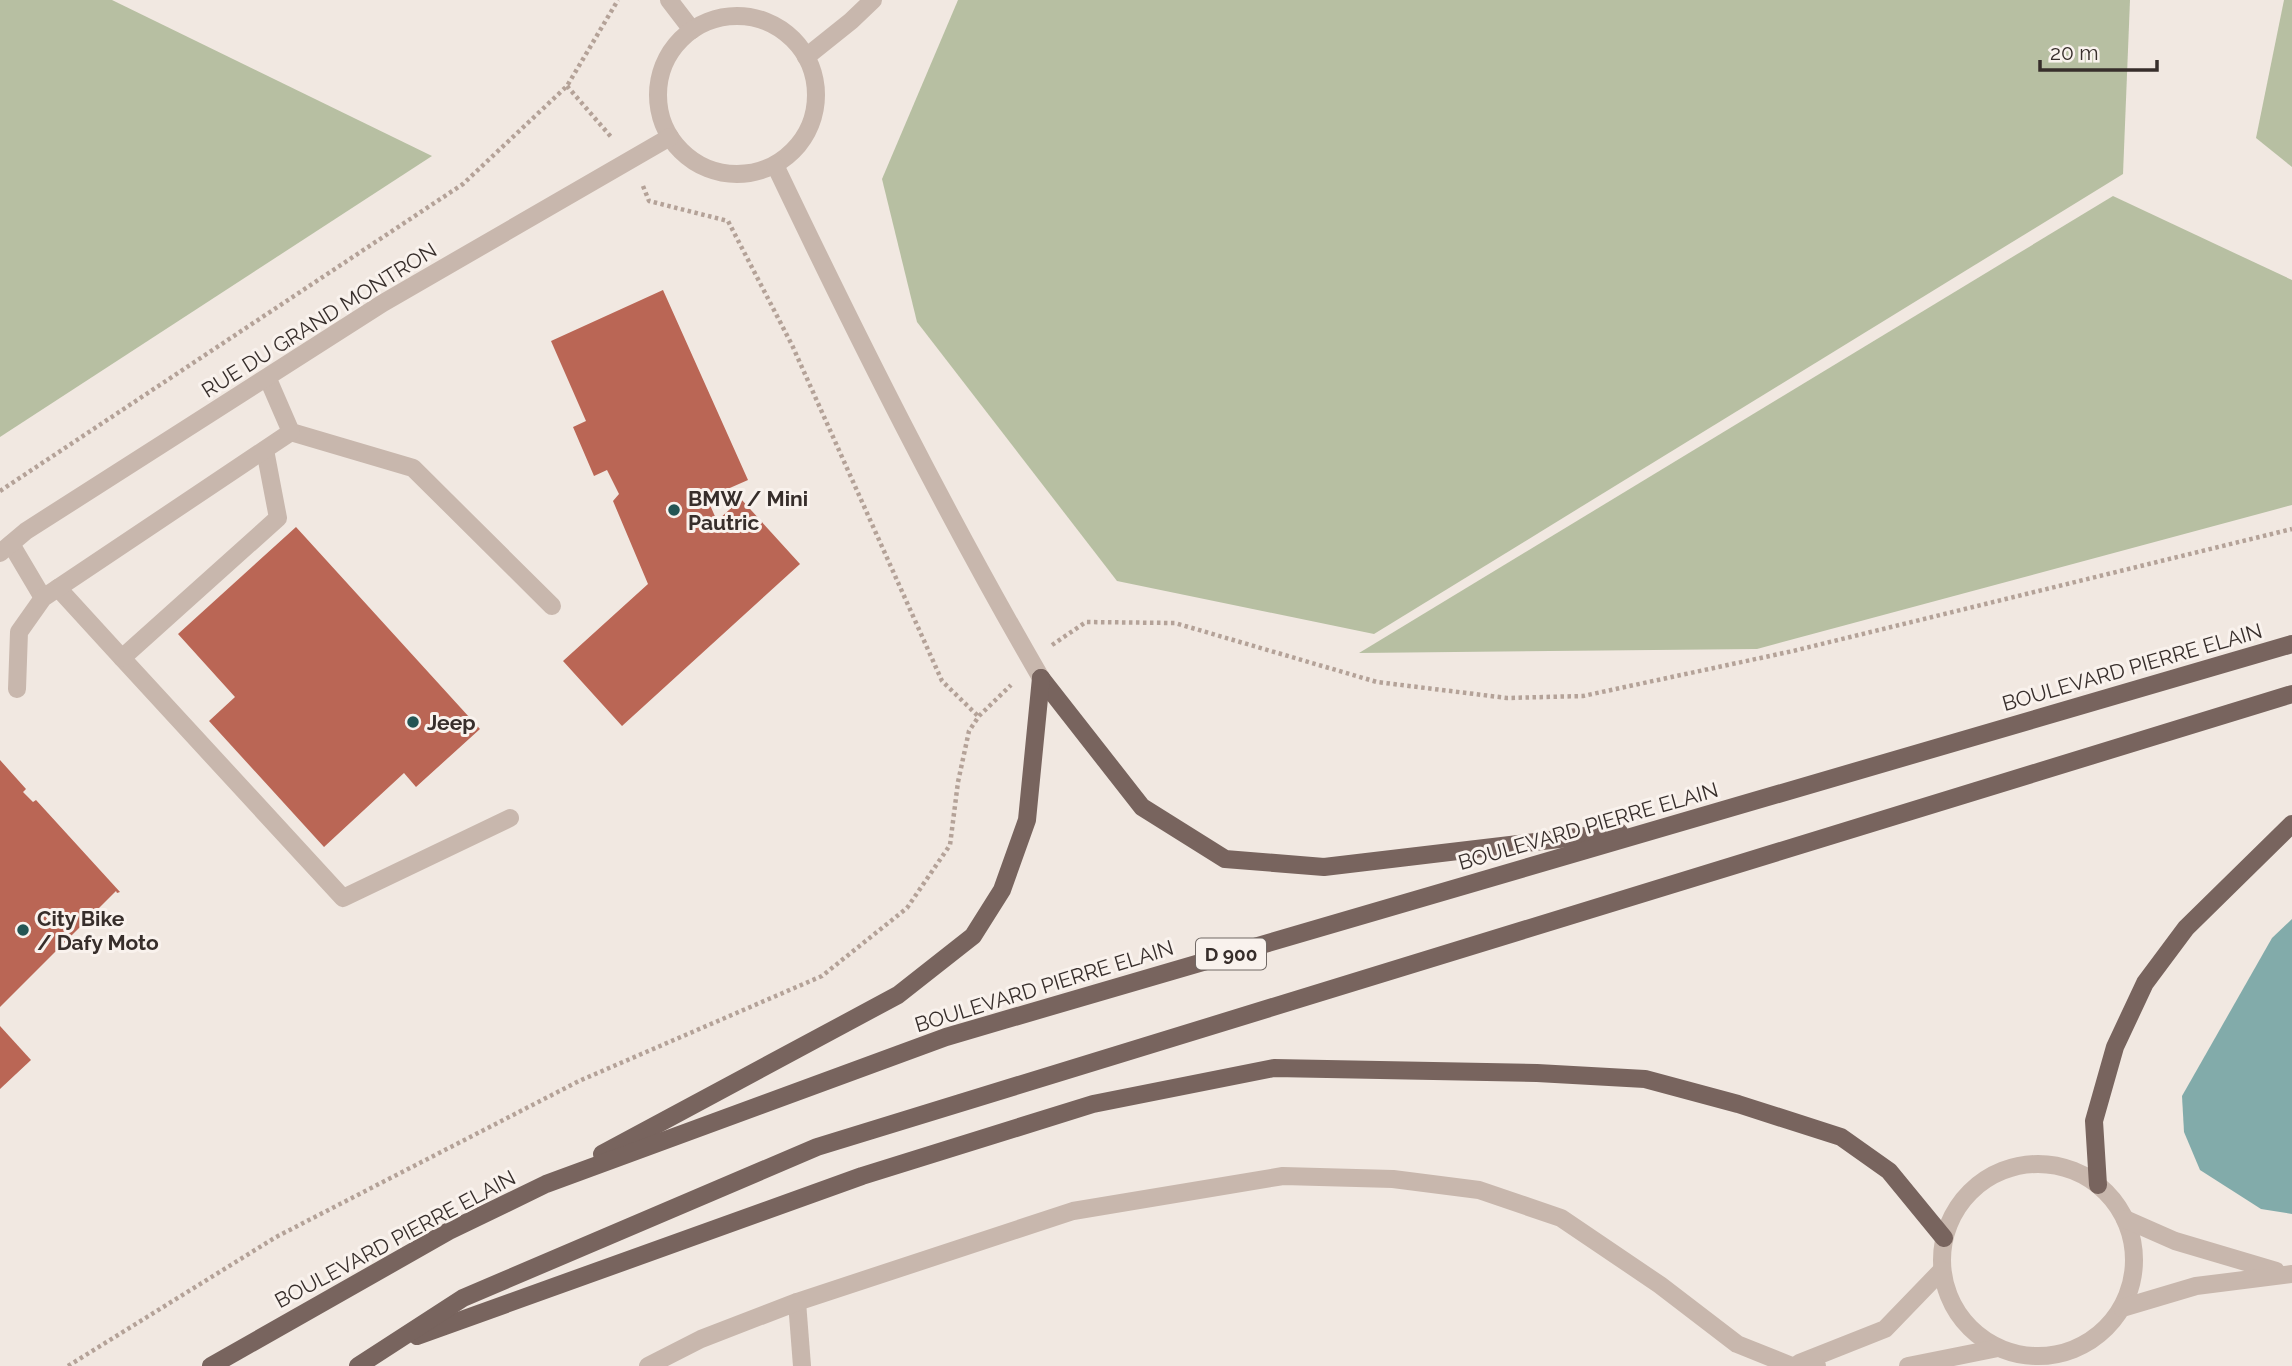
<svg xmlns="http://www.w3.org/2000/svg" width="2292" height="1366" font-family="Raleway,sans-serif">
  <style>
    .green { fill: #b7bfa2 }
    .water { fill: #82abaa }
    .building { fill: #ba6655 }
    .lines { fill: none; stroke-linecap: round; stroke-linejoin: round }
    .path { stroke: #b4a298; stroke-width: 4.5; stroke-dasharray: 3.5 3.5; stroke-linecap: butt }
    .lane { stroke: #c8b7ad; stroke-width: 18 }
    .street { stroke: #c8b7ad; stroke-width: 18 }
    .primary { stroke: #78645e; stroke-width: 18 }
    .poi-dot { fill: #245554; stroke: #f9f2ed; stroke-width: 2.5 }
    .labels { text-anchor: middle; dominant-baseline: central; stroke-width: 6; stroke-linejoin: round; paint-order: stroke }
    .shield { fill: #f9f2ed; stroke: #716965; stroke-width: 2 }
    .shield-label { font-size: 19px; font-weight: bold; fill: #372e2b }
    .street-label { font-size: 21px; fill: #372e2b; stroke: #f9f2ed }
    .poi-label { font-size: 21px; font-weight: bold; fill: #372e2b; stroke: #f9f2ed; text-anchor: start }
  </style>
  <rect width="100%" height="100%" fill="#f1e8e1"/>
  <!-- green -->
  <g class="green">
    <polygon points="0,0 112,0 432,156 0,437"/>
    <polygon points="958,0 2130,0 2123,174 1374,634 1117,581 917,322 882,179"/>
    <polygon points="2284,0 2292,0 2292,167 2256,138"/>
    <polygon points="2113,196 2292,280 2292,505 1757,649 1359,653"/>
  </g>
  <!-- water -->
  <polygon class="water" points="2292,919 2292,1214 2261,1209 2200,1170 2184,1132 2182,1096 2272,938"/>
  <!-- building -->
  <g class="building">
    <polygon points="663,290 748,480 707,498 717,521 741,499 800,564 622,726 563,661 648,584 613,501 619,494 607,470 594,476 573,427 586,421 551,341"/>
    <polygon points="296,527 480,729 416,787 404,773 324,847 209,721 235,697 178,634"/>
    <polygon points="0,760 26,789 23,792 33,802 36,800 120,892 117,893 116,891 0,1007"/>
    <polygon points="0,1026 31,1060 0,1089"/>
  </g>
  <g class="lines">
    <!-- path -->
    <g class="path">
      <polyline points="567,86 612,138"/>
      <polyline points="643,186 649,201 728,221 792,345 942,681 978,716"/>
      <polyline points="0,491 463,184 567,86 618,0"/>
      <polyline points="1052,645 1086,622 1175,623 1377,682 1507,698 1583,696 1793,651 2292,529"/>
      <polyline points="68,1366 276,1237 579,1081 822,976 907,908 950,845 958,782 969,731 979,716 1011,685"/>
    </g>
    <!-- lane -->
    <g class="lane">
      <polyline points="268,379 291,432 413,468 552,606"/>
      <polyline points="265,450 278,518 122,658 343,898 510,818"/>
      <polyline points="11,544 43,598"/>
      <polyline points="58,588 122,658"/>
      <polyline points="17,689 19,632 43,598 291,432"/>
      <polyline points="797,1302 802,1366"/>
    </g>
    <!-- street -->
    <g class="street">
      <polyline points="669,0 692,30"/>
      <circle cx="737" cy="95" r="79"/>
      <polyline points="806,57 851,21 873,0"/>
      <path d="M775 165C858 339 944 511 1041 678"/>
      <polyline points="0,553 26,531 383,303 670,137"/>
      <circle cx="2038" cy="1260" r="96"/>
      <polyline points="2125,1219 2175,1241 2276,1271"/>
      <polyline points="2122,1308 2196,1286 2292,1274"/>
      <polyline points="1799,1363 1885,1329 1942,1270"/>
      <polyline points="648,1366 701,1339 797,1302 1073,1211 1283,1176 1393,1179 1479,1190 1561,1218 1660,1285 1737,1344 1792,1366 1817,1366"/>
      <polyline points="1908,1366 1998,1348"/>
    </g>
    <!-- primary -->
    <g class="primary">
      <polyline points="1041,678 1142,807 1225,859 1324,867 1619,832"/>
      <polyline points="602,1154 898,995 973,936 1002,890 1027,820 1041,678"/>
      <polyline points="2098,1185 2094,1121 2115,1047 2145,983 2186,928 2292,824"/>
      <polyline points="417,1336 862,1176 1093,1104 1274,1068 1537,1073 1645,1079 1738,1104 1841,1137 1889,1171 1944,1238"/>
      <polyline points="211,1366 449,1231 546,1184 946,1037 2292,644"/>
      <polyline points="358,1366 463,1298 817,1147 2292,694"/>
    </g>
  </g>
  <!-- markers -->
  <g class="poi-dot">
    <circle cx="674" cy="510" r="7"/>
    <circle cx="413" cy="722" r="7"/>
    <circle cx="23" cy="930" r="7"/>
  </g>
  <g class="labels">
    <!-- shield labels -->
    <rect class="shield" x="1196" y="938.5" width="70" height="31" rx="5"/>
    <g class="shield-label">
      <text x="1231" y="954">D 900</text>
    </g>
    <!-- street labels -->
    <g class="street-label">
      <text transform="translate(319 320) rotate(-32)">RUE DU GRAND MONTRON</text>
      <text transform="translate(2132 667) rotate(-16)">BOULEVARD PIERRE ELAIN</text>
      <text transform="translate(1588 826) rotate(-16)">BOULEVARD PIERRE ELAIN</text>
      <text transform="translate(1044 986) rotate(-17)">BOULEVARD PIERRE ELAIN</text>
      <text transform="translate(395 1239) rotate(-28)">BOULEVARD PIERRE ELAIN</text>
    </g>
    <!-- poi labels -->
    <g class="poi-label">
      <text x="688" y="498">BMW / Mini<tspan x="688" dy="24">Pautric</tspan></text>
      <text x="427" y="722">Jeep</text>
      <text x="37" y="918">City Bike<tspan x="37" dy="24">/ Dafy Moto</tspan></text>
    </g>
  </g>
  <!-- scale -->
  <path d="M2040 60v10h117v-10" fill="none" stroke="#372e2b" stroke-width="3.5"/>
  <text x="2050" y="60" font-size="21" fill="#372e2b" stroke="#f9f2ed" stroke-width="5" paint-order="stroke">20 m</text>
</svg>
